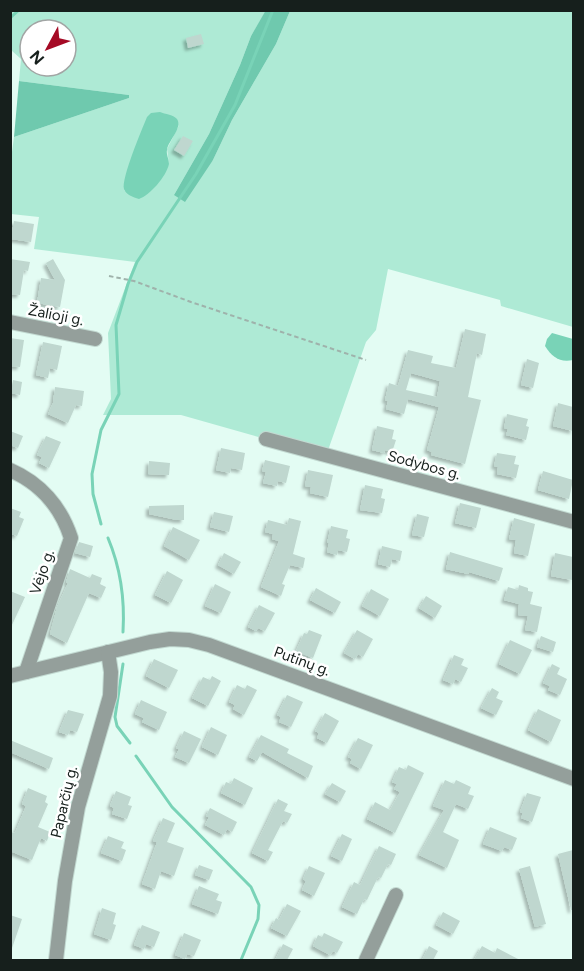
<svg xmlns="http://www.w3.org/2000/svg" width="584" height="971" font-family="Figtree,sans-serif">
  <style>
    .green { fill: #aeead5; fill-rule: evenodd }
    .forest { fill: #6fc9ae }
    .water { fill: #79d3b7 }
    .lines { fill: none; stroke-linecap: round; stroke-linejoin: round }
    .stream { stroke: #79d3b7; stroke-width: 3 }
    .building { fill: #bfd7cf; fill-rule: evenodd; filter: url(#shadow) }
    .minor-casing { stroke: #c2d9d1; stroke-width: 16 }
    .path { stroke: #9fb2ab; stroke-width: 2; stroke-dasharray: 4.5 3; stroke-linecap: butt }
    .minor { stroke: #949f9b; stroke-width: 14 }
    .labels { text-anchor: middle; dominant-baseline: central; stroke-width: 5; stroke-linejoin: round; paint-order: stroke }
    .street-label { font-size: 15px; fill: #161f1c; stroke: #fff }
  </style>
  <defs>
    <filter id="shadow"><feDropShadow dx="-3" dy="3" stdDeviation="1.5" flood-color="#0004"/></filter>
  </defs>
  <rect width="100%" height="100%" fill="#e3fcf3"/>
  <!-- green -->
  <path class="green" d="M11 11H266L251 36 240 65 209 134 174 195 213 160 232 120 276 44 290 11H573V327L501 306 500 300 388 269 376 330 366 342 326 456 181 415H103L111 399 108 333 135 262 34 249 39 217 11 214 10 167 14 137 129 98V95L19 81 21 59 11 50ZM30 30H66V66H30ZM179 125 167 149 169 164 124 191Z"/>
  <!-- forest -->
  <g class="forest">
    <polygon points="266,10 290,11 276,44 232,120 213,160 185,202 174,195 209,134 240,65 251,36"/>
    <polygon points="19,81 129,95 129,98 14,137"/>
  </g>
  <!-- water -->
  <g class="water">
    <path d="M160 112C165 114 174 115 177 119 183 128 168 141 167 150 166 154 169 159 169 164 166 177 150 195 139 199 133 197 126 195 124 189 121 179 142 129 147 117L151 113Z"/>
    <path d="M552 333 573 339V360C560 363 552 357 545 346L547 339Z"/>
  </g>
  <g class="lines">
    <!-- stream -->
    <g class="stream">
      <polyline points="10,18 19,10"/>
      <polyline points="101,524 93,494 92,474 101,430 119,394 116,325 128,284 137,262 196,174 235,105 273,10"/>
      <path d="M108 538C121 569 125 599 123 632"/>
      <polyline points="123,664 115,717 117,726 130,743"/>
      <polyline points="136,756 172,807 251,887 259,905 258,919 241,960"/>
    </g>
  </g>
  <!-- building -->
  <g class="building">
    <polygon points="201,34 204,44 188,48 186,38"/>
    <polygon points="183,136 193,141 184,156 174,150"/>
    <polygon points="14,221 34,224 31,242 11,239"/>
    <polygon points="10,259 30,262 28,271 24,270 20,295 10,294"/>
    <polygon points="53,259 65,280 60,307 37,303 41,278 55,280 46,263"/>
    <path d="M465 329 486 334 482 355 477 353 468 397 481 400 465 464 431 455 432 452 427 450 439 407 408 399 404 414 386 409 388 401 385 400 389 383 398 386 408 350 433 356 431 363 456 368ZM411 373 440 381 437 397 406 390Z"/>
    <polygon points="10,338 24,340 20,367 10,366"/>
    <polygon points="43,342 62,346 57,370 50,368 48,378 36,375"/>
    <polygon points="527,359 539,363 533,388 521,385"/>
    <polygon points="13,380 22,382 20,395 11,393"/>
    <polygon points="55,387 84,391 82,406 76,405 68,423 48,414 53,403"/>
    <polygon points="558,403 573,407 573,431 553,426"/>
    <polygon points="507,414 528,419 526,426 529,427 526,440 506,435 508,429 504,428"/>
    <polygon points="377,426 394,430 392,439 396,440 392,452 385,450 384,453 372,450"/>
    <polygon points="10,431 23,436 18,448 10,445"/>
    <polygon points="46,436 61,442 49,468 39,463 42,457 37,455"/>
    <polygon points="221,448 245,453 242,470 231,468 230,473 216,470"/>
    <polygon points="497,453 516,456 514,464 519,465 516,478 497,474 498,467 494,466"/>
    <polygon points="265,460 290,466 286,483 278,481 277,486 263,483 266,472 262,471"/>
    <polygon points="149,461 170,463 169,475 148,474"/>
    <polygon points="308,470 333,475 328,497 310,493 311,487 305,486"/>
    <polygon points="543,471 573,480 569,499 538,490"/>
    <polygon points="365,485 383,489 381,498 385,499 382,513 360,510"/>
    <polygon points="460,503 481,508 476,528 455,523"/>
    <polygon points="184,505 184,520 177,520 149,514 149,506"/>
    <polygon points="10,508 21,512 19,517 24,519 17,536 11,534 10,536"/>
    <polygon points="214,512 233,516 229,532 210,527"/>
    <polygon points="417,514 429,517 424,537 412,535"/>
    <polygon points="289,518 301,521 293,554 305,558 303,568 290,565 282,584 285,585 281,596 261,587 279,541 272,539 273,534 265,532 268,520 287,525"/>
    <polygon points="514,518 535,524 528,556 514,553 516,540 509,539"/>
    <polygon points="331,526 348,530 346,538 350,539 347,552 338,550 337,555 327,552 329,543 327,543"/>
    <polygon points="173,527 200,540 189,560 164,546"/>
    <polygon points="79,542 93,546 90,557 75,553"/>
    <polygon points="382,546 402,551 400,561 392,559 390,567 378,564"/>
    <polygon points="450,552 503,568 499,581 469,572 468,574 446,569"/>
    <polygon points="224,553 241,562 234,574 218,565"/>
    <polygon points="555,553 573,557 572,580 551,576"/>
    <polygon points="70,569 90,578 92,574 102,578 100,584 106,587 101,598 89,593 67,643 50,634 57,607 68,583 66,582"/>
    <polygon points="167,571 183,580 171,603 155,595"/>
    <polygon points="215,584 231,592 221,613 205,606"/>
    <polygon points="519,585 528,588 528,591 533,592 530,604 542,607 537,632 525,630 528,616 518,615 519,604 504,600 508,587 518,590"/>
    <polygon points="316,588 341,602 335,613 310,600"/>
    <polygon points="371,589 389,599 380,616 362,606"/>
    <polygon points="10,591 25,597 10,629"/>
    <polygon points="426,596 442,606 435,618 419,608"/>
    <polygon points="259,605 275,613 265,631 258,628 256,631 248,627"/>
    <polygon points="309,630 322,635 313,658 296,651 304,633 307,634"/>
    <polygon points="357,630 373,639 363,657 358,654 355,659 344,653"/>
    <polygon points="541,636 556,642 553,652 537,647"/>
    <polygon points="510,640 532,650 520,674 499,664"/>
    <polygon points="454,655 464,659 461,665 468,668 461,682 455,679 453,684 443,680"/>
    <polygon points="154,659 178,670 169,688 146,676"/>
    <polygon points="552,664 560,668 557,674 567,679 560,695 548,690 550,686 543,683"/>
    <polygon points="212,676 221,681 208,706 192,698 203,677 210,680"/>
    <polygon points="237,685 245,689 247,685 257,690 244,715 233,709 235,705 229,702"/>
    <polygon points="492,688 499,692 496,698 503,701 496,715 481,708"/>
    <polygon points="287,695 303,702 291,727 279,722 281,717 277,715"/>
    <polygon points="141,700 167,712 159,730 142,722 144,718 135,714"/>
    <polygon points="538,709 561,720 551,742 528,730"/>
    <polygon points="68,710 84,714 77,732 70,730 68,735 59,732"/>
    <polygon points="325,713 339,721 327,743 317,738 319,733 315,731"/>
    <polygon points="211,727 227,735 218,755 202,747"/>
    <polygon points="184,731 201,739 189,763 175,757 179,749 176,748"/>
    <polygon points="261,735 289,749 287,753 313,766 308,778 262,752 257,761 249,757"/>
    <polygon points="358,738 373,745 361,769 350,763 352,759 348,757"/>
    <polygon points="10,740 53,758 49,769 10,752"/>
    <polygon points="408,765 424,773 395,833 367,819 375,802 390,810 400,792 394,789 397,784 392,782 399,767 406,770"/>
    <polygon points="234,778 253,788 245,805 221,793 226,782 231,784"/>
    <polygon points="445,780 454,784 456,780 471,787 468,794 474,796 468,809 456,804 443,832 459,840 447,868 419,855 444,810 433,806"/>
    <polygon points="332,783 346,791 340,802 325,794"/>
    <polygon points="28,788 47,796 45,802 48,804 38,827 50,832 47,841 41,838 32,860 10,851 10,832 15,833 26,806 22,804"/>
    <polygon points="116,791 131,797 128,805 132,806 127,819 112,814 114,808 110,806"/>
    <polygon points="527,793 541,797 532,822 521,818 523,813 520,812"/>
    <polygon points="278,799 288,804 284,811 292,814 287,823 283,821 268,850 273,852 268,861 252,853"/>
    <polygon points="210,808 237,822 232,832 227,829 224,835 205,825 209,817 206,816"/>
    <polygon points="163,818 175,823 167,842 184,848 174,876 161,871 155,889 142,884 157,842 153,841"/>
    <polygon points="490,827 517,838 512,850 504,847 502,851 483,844"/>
    <polygon points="342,834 352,839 342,861 331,856"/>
    <polygon points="108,836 124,842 121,848 126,850 122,861 101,853"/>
    <polygon points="379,846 396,854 391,865 388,864 381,878 378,877 367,900 364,899 357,914 342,907 354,882 360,885"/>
    <polygon points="573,850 573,910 571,910 558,854"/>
    <polygon points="199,865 213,870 209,880 195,875"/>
    <polygon points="309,866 325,873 314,896 302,890 306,881 303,879"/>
    <polygon points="530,866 546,924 535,927 519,869"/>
    <polygon points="199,886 219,894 216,900 222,902 218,914 192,904"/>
    <polygon points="287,904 301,911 287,936 271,928 276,918 279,920"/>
    <polygon points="102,908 116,913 113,924 116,925 111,940 94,934"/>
    <polygon points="443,912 460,921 453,934 436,925"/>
    <polygon points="10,915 22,919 12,948 10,948"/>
    <polygon points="142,925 160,932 154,947 146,944 144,949 134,945"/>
    <polygon points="184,933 201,940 194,956 187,954 185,959 175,955"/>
    <polygon points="324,933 343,942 337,953 333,951 330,955 313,946 318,935 322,937"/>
    <polygon points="283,944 293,949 287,960 275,960"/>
    <polygon points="429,946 438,951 433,960 422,960"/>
    <polygon points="482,946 495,953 497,948 520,960 474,960"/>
  </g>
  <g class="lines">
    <defs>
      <g id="minor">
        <polyline points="10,322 95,339"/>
        <polyline points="266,439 574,522"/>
        <path d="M10 470C40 483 61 507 71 538L26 672"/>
        <polyline points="10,676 150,642 170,639 189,640 209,645 574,779"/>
        <polyline points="56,960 65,881 78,807 110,696 111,672 108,652"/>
        <polyline points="366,960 396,895"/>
      </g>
    </defs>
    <!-- minor casing -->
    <use href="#minor" class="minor-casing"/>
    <!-- path -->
    <polyline class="path" points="109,276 134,281 191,302 366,360"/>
    <!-- minor -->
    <use href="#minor" class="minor"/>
  </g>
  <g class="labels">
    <!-- street labels -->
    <g class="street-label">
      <text transform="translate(56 315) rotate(11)">Žalioji g.</text>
      <text transform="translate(424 465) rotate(15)">Sodybos g.</text>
      <text transform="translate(42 572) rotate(-71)">Vėjo g.</text>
      <text transform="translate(302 661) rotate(20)">Putinų g.</text>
      <text transform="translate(64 802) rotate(-77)">Paparčių g.</text>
    </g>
  </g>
  <!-- border -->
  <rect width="584" height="971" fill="none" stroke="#161f1c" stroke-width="24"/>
  <!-- north arrow -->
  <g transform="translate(48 48) rotate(229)"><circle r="28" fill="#ffffff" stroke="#a2a5a4" stroke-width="1.5"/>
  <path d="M0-4.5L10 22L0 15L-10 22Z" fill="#a50a25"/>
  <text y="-9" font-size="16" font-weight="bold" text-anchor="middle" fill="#161f1c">N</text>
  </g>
</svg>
